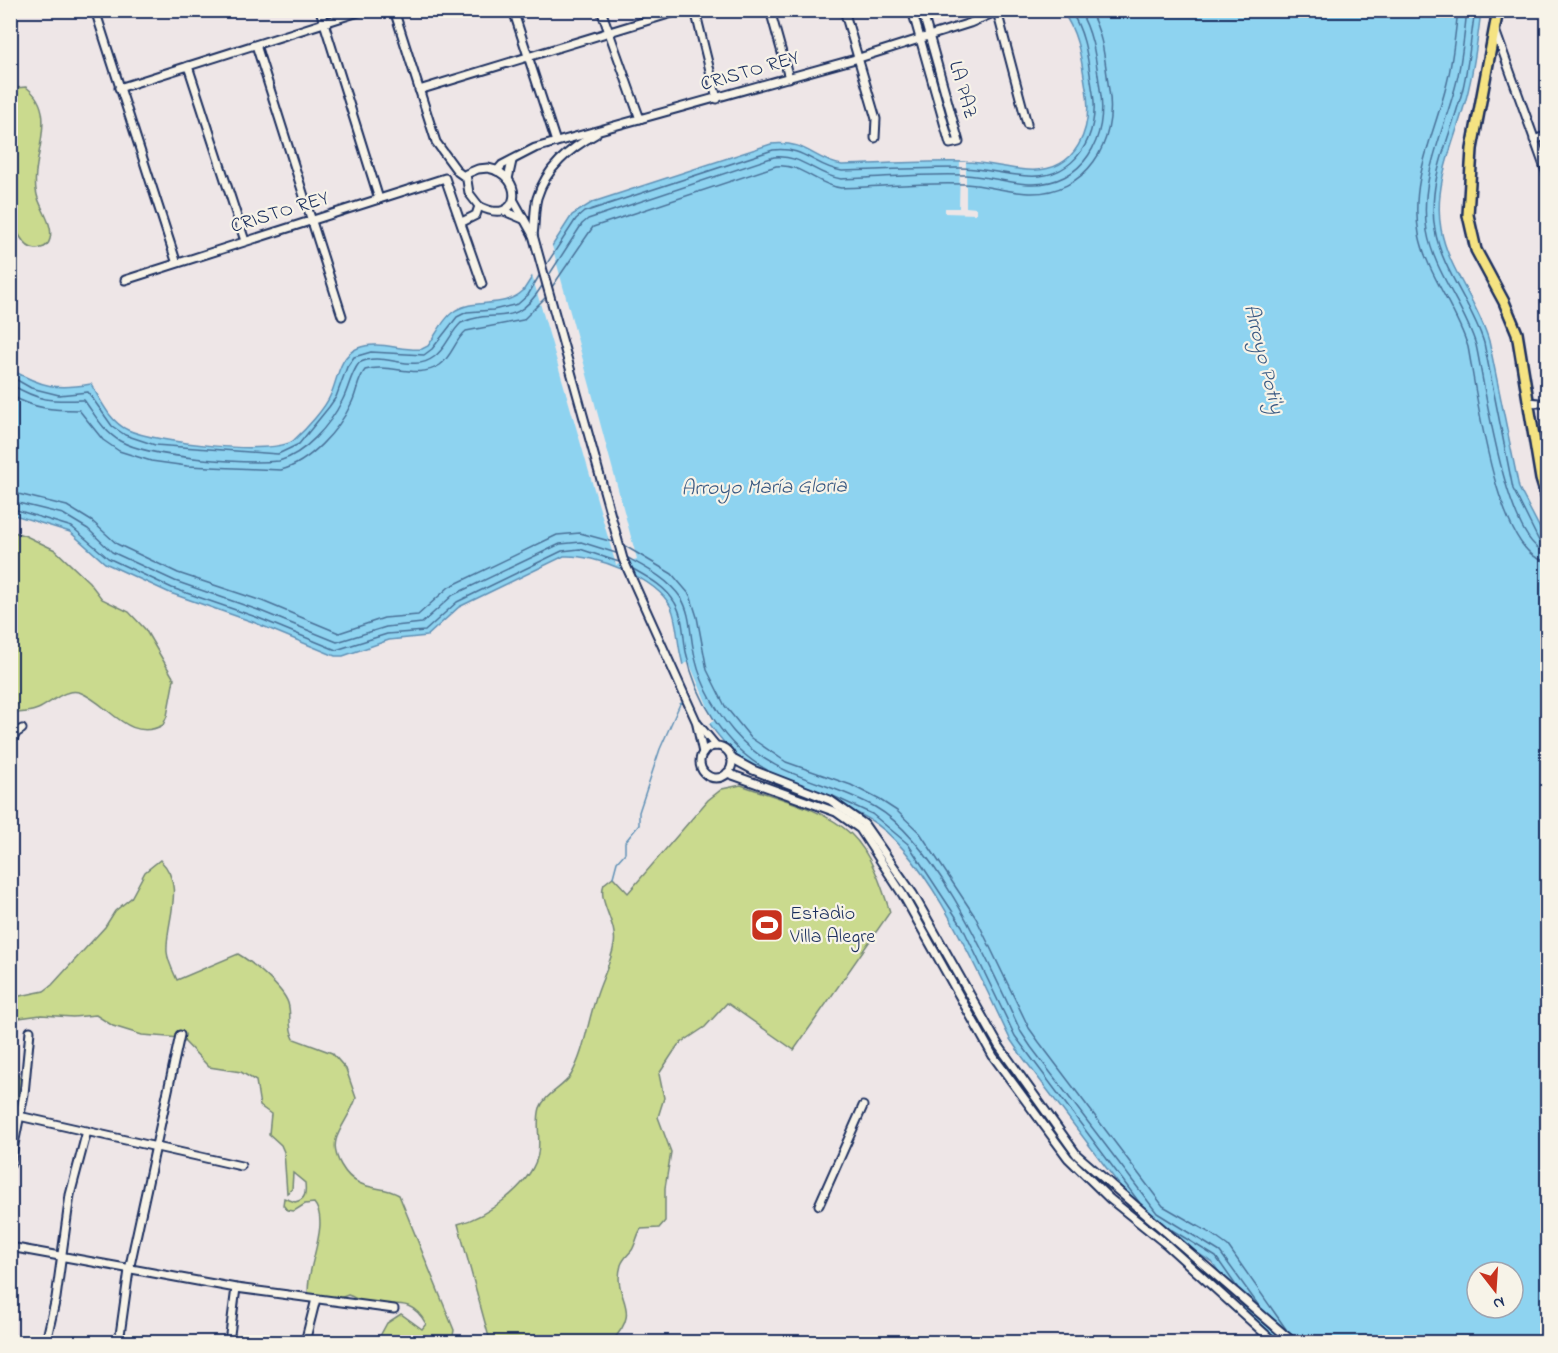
<svg xmlns="http://www.w3.org/2000/svg" width="1558" height="1353" font-family="'Indie Flower',sans-serif">
  <style>
    .green { fill: #cada8e; stroke: #728476; stroke-width: 1.5 }
    .water { fill: #8ed3f0; stroke: #6091b6; stroke-width: 1.5; fill-rule: evenodd }
    .pier { fill: #eee6e7 }
    .lines { fill: none; stroke-linecap: round; stroke-linejoin: round }
    .shore { stroke: #497198; stroke-width: 1.5 }
    .stream { stroke: #6091b6; stroke-width: 1.5 }
    .minor-casing { stroke: #1b2f5e; stroke-width: 11 }
    .major-casing { stroke: #1b2f5e; stroke-width: 14 }
    .minor { stroke: #f7f3e8; stroke-width: 7 }
    .major { stroke: #f5e382; stroke-width: 9 }
    .labels { text-anchor: middle; dominant-baseline: central; stroke-width: 4.5; stroke-linejoin: round; paint-order: stroke }
    .street-label { font-size: 20px; fill: #1b2f5e; stroke: #f7f3e8 }
    .poi-label { font-size: 20px; fill: #1b2f5e; stroke: #f7f3e8; text-anchor: start }
    .water-label { font-size: 21px; font-style: italic; fill: #385882; stroke: #f7f3e8 }
  </style>
  <rect width="100%" height="100%" fill="#eee6e7"/>
  <filter id="ink" filterUnits="userSpaceOnUse"><feTurbulence type="fractalNoise" baseFrequency=".0167" numOctaves="2"/><feDisplacementMap in="SourceGraphic" scale="12" xChannelSelector="R" yChannelSelector="G"/><feConvolveMatrix kernelMatrix="1 2 1 2 8 2 1 2 1" color-interpolation-filters="sRGB"/></filter>
  <g filter="url(#ink)">
    <!-- green -->
    <g class="green">
      <path d="M26 87C62 113 28 161 37 195 40 208 54 225 50 239 49 243 46 247 41 248 24 255 13 224 10 211 6 188 10 160 10 137L13 135 11 127V92L15 88Z"/>
      <path d="M11 531 26 536 55 550 89 582 102 599 129 612 145 629 174 679 167 716 163 725C128 744 108 702 79 692 65 688 50 704 38 709 29 713 20 713 11 713Z"/>
      <path d="M741 785C776 798 823 808 851 834 871 853 882 887 890 912L794 1050 727 1003 705 1027 678 1045 659 1074 664 1098 658 1117 671 1152 665 1188V1221L659 1228 641 1229C637 1235 636 1243 632 1250 628 1255 623 1259 621 1265 611 1300 645 1307 611 1342L490 1341 458 1224C486 1217 528 1187 537 1158 542 1143 535 1124 540 1108 545 1094 563 1088 571 1075 584 1053 587 1025 595 1001 600 982 610 966 614 945 618 923 597 902 604 884L613 877 628 893 708 800 722 789Z"/>
      <path d="M160 860C187 886 165 922 167 952 168 962 173 971 177 980L238 954C252 962 283 988 288 1003 292 1016 287 1025 294 1039L332 1053 346 1069 356 1098C352 1112 339 1128 336 1140 332 1156 346 1177 359 1183 373 1190 386 1187 399 1195L454 1330 452 1342H407L401 1336 393 1337 388 1342H362L372 1336H380L387 1323 401 1314 422 1329 426 1324C410 1294 391 1308 366 1303 360 1302 355 1297 348 1295L326 1303 309 1298C303 1272 332 1224 314 1203L305 1204 294 1211 287 1210 283 1205 284 1198 295 1202C306 1200 306 1192 305 1183L293 1173 292 1189 287 1193 284 1152 281 1145 269 1134 271 1114 260 1106 256 1081 241 1072 209 1067 181 1038 142 1035 113 1026 96 1015 73 1017 41 1015 19 1018 11 1025 10 998 44 991 52 985 105 927 115 911 131 898 145 872Z"/>
      <polygon points="18,1074 24,1088 11,1125 11,1075"/>
    </g>
    <!-- water -->
    <path class="water" d="M1062 11H1481C1478 36 1475 62 1469 87 1459 134 1432 180 1441 229 1448 269 1478 302 1489 341L1519 488 1547 542V1342H1268L1212 1262 1148 1223 1021 1055 1010 1039C980 977 928 854 869 819 825 794 773 791 735 754 707 727 687 690 680 652 677 637 677 621 671 607 656 578 595 554 564 556L459 607 427 636 389 640 343 656H335L253 622 170 593 105 563 70 532 11 514 10 369C42 387 56 390 91 384 101 401 110 422 128 430 153 442 274 457 294 440 306 429 325 409 331 394 338 378 339 356 358 348 378 340 401 351 422 349L428 346C436 335 442 320 453 312 475 297 502 310 523 291L572 215 593 202 771 144C807 140 813 160 842 165 883 164 924 161 965 162 986 162 1007 169 1028 170 1078 173 1093 128 1086 88 1081 59 1079 34 1062 11ZM1477 1272H1513V1308H1477Z"/>
    <!-- pier -->
    <g class="pier">
      <polygon points="960,162 966,162 966,207 976,208 976,214 945,213 945,208 959,208"/>
      <polygon points="551,242 637,559 616,565 531,272"/>
      <polygon points="689,662 714,721 707,724 683,678 680,666"/>
    </g>
    <g class="lines">
      <!-- shore -->
      <g class="shore">
        <path d="M1458 10C1455 35 1453 59 1447 83 1435 133 1409 181 1419 234 1427 275 1456 307 1468 347 1476 388 1497 560 1548 561"/>
        <path d="M1467 10C1464 36 1462 63 1455 88 1442 135 1419 182 1427 231 1434 272 1464 305 1476 345 1484 380 1507 550 1548 552"/>
        <path d="M1475 10C1471 36 1469 62 1463 88 1452 135 1426 180 1435 230 1442 271 1472 303 1484 343L1513 489 1539 541 1548 545"/>
        <path d="M546 265 576 219 584 212 773 150C804 146 815 167 842 171 881 170 921 168 960 168 983 168 1005 175 1028 176 1076 179 1100 135 1093 93 1088 64 1087 35 1070 10"/>
        <path d="M549 275 582 224 588 219 774 157C801 154 816 175 841 179 882 178 924 173 965 175 987 176 1008 183 1029 184 1084 186 1109 137 1100 89 1096 62 1094 34 1079 10"/>
        <path d="M552 287 593 227 776 166C801 163 817 185 841 188 882 187 924 182 965 184 986 185 1007 192 1029 193 1086 195 1118 142 1109 90 1105 64 1104 34 1089 10"/>
        <polyline points="10,376 31,388 59,395 88,392 112,426 125,435 155,445 278,454 299,444 329,407 336,397 347,367 354,357 371,352 424,355 432,349 457,317 467,312 493,310 518,304 528,295 539,276"/>
        <path d="M10 384C41 402 51 401 84 400 95 415 103 431 120 441 150 458 244 464 279 461 305 454 330 425 342 401 349 388 350 375 359 363 382 350 412 374 434 357 446 349 450 333 461 323 498 306 513 332 542 286"/>
        <path d="M10 395C35 409 52 410 79 410L103 440 119 451 151 461 187 466 281 470C309 463 339 430 351 404 357 393 357 380 365 370 390 362 416 381 440 365 452 356 455 340 466 331L523 320 545 298"/>
        <polyline points="10,492 67,506 93,522 117,544 178,573 262,601 339,633 384,618 418,615 449,587 557,535 580,533 613,542"/>
        <polyline points="10,501 63,514 88,529 112,552 175,581 258,610 337,642 386,627 422,623 453,595 560,544 581,542 616,553"/>
        <polyline points="10,508 72,527 108,558 172,588 256,617 336,650 387,634 425,631 457,602 562,551 580,549 619,562"/>
        <polyline points="625,546 672,574 690,595 697,617 707,670 725,706 751,738 786,762 851,785 880,800 897,811 920,833 976,918 1029,1028 1039,1042 1163,1206 1210,1233 1228,1246 1286,1329"/>
        <path d="M628 558C648 569 668 579 681 598 690 612 690 631 693 647 698 679 712 706 733 731 775 780 823 778 875 807 937 842 991 968 1021 1032L1031 1047 1157 1213 1220 1252 1259 1306"/>
        <path d="M633 569C649 578 666 587 675 603 684 618 683 637 686 652 696 699 724 746 767 770"/>
        <polyline points="833,796 872,814 908,844 962,926 1015,1036 1139,1202"/>
        <polyline points="1172,1230 1216,1257 1237,1287"/>
      </g>
      <!-- stream -->
      <polyline class="stream" points="613,877 617,862 625,853 625,842 639,825 639,812 660,749 680,704 684,702"/>
      <defs>
        <g id="minor">
          <polyline points="95,10 176,261"/>
          <polyline points="320,10 379,199"/>
          <polyline points="394,10 436,142 458,172 465,177"/>
          <polyline points="513,10 556,142"/>
          <polyline points="601,10 640,119"/>
          <polyline points="695,10 717,99"/>
          <polyline points="770,10 789,78"/>
          <polyline points="844,10 876,119 875,138"/>
          <polyline points="912,10 950,144 959,142 922,10"/>
          <polyline points="997,11 1027,124"/>
          <polyline points="1497,15 1511,10"/>
          <polyline points="1495,30 1548,177"/>
          <polyline points="256,45 342,316"/>
          <polyline points="188,66 245,241"/>
          <polyline points="119,88 365,10"/>
          <polyline points="419,90 682,10"/>
          <polyline points="1534,140 1548,135"/>
          <path d="M488 168C526 175 521 228 479 206L469 193 466 174 478 169Z"/>
          <polyline points="497,171 502,165 535,148 859,58 970,23 1000,10"/>
          <polyline points="508,179 512,161"/>
          <polyline points="514,201 533,235 623,559 697,723 716,746"/>
          <polyline points="504,211 523,219"/>
          <polyline points="462,222 476,215 479,206"/>
          <path d="M533 235C535 223 534 209 537 198 546 168 569 149 596 134"/>
          <polyline points="125,280 445,178 482,284"/>
          <polyline points="1529,402 1548,404"/>
          <polyline points="697,725 703,753"/>
          <polyline points="10,745 16,733 22,729"/>
          <circle cx="716" cy="762" r="16"/>
          <polyline points="731,758 753,770 830,800 864,824 913,894 999,1046 1077,1155 1293,1342"/>
          <polyline points="727,773 836,812 860,829 903,895 993,1056 1068,1158 1110,1199 1166,1244 1274,1342"/>
          <polyline points="10,1114 241,1166"/>
          <polyline points="10,1165 24,1094 30,1031"/>
          <polyline points="819,1205 863,1106"/>
          <polyline points="10,1247 236,1288 394,1309"/>
          <polyline points="119,1340 141,1342"/>
          <polyline points="46,1342 56,1298 70,1195 87,1131"/>
          <polyline points="119,1342 129,1270 180,1035"/>
          <polyline points="229,1342 236,1288"/>
          <polyline points="305,1342 316,1299"/>
        </g>
        <polyline id="major" points="1498,10 1472,149 1468,215 1476,250 1504,302 1517,333 1541,479 1548,502"/>
      </defs>
      <!-- minor casing -->
      <use href="#minor" class="minor-casing"/>
      <!-- major casing -->
      <use href="#major" class="major-casing"/>
      <!-- minor -->
      <use href="#minor" class="minor"/>
      <!-- major -->
      <use href="#major" class="major"/>
    </g>
  </g>
  <!-- icons -->
  <defs>
    <symbol id="stadium-square" viewBox="-11 -11 22 22"><rect x="-9" y="-9" width="18" height="18" rx="4" fill="#c8321e" stroke="#f7f3e8"/><path d="M0-5a6.5 5 0 1 0 0 10a6.5 5 0 1 0 0-10ZM-3.5-1.8h7v3.6h-7Z" fill="#fff"/></symbol>
  </defs>
  <g fill-rule="evenodd">
    <use href="#stadium-square" x="748" y="906" width="38" height="38"/>
  </g>
  <g class="labels">
    <!-- street labels -->
    <g class="street-label">
      <text transform="translate(750 72) rotate(-16)">CRISTO REY</text>
      <text transform="translate(962 90) rotate(74)">LA PAZ</text>
      <text transform="translate(280 213) rotate(-17)">CRISTO REY</text>
    </g>
    <!-- poi labels -->
    <g class="poi-label">
      <text x="790" y="914">Estadio<tspan x="790" dy="23">Villa Alegre</tspan></text>
    </g>
    <!-- water labels -->
    <g class="water-label">
      <text transform="translate(1263 359) rotate(76)">Arroyo Poti'y</text>
      <text transform="translate(764 488) rotate(-1)">Arroyo María Gloria</text>
    </g>
  </g>
  <!-- margin -->
  <rect width="1558" height="1353" fill="none" stroke="#f7f3e8" stroke-width="36"/>
  <rect x="18" y="18" width="1522" height="1317" fill="none" stroke="#1b2f5e" stroke-width="2" filter="url(#ink)"/>
  <!-- north arrow -->
  <g transform="translate(1495 1290) rotate(163)"><circle r="28" fill="#f7f3e8" stroke="#9fa5b1" stroke-width="1.5"/>
  <path d="M0-4.5L10 22L0 15L-10 22Z" fill="#c8321e"/>
  <text y="-9" font-size="16" font-weight="bold" text-anchor="middle" fill="#1b2f5e">N</text>
  </g>
</svg>
